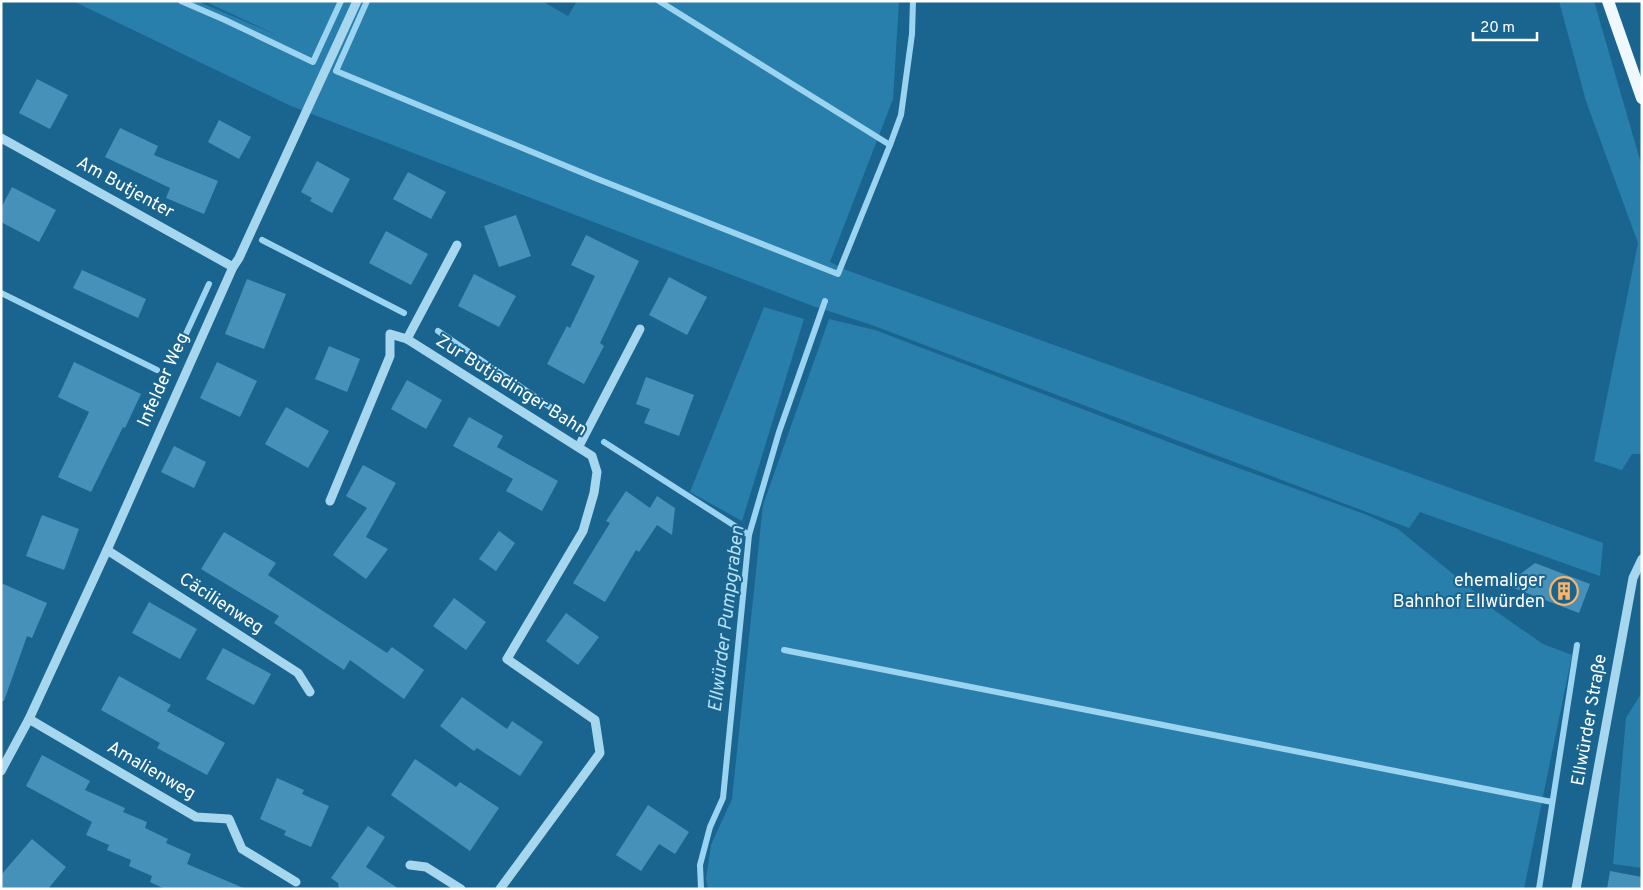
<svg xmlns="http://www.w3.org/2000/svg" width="1643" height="890" font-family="Overpass,sans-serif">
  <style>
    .green { fill: #297fac }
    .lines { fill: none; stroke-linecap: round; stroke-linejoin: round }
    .stream { stroke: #9ad4f1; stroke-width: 6 }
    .building { fill: #4691b9 }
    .minor { stroke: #a7d6ef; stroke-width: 9 }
    .major { stroke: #eff8ff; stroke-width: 12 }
    .labels { text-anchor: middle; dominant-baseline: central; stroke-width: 4; stroke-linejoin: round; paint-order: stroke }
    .street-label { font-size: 18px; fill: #fff; stroke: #196590 }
    .poi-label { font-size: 18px; fill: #fff; stroke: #196590; text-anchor: end }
    .water-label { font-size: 19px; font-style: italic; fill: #b7e1f6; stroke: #196590 }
  </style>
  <rect width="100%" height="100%" fill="#196590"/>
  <!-- green -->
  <g class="green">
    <polygon points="73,1 197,1 279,36 204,1 542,1 568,16 577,1 899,1 893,99 830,262 846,270 1603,543 1600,576 1420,512 1409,528 869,324 813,306 291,106"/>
    <polygon points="1559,1 1594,1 1642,167 1642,454 1632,454 1622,470 1594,461 1638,243 1586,101"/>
    <polygon points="764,307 804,319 742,521 690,492"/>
    <polygon points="829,319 875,330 1200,454 1367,515 1398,529 1475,592 1494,610 1543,644 1572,655 1524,889 708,889 706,879 711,845 732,799 763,505"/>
    <polygon points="1642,692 1642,868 1613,864 1626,718"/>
  </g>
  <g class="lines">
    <!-- stream -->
    <g class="stream">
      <polyline points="181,1 225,20 313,62 341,1"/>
      <polyline points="367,1 336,71 595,178 838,274 890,145 901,115 912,34 913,1"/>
      <polyline points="659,1 890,145"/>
      <polyline points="262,240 404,313"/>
      <polyline points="1,293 157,370"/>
      <polyline points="438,331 578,426"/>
      <polyline points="179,349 209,284"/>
      <polyline points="604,442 749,535"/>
      <polyline points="784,650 1552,802"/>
      <polyline points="701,889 700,865 710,827 723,798 749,535 779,432 825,301"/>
      <polyline points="1539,889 1577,645"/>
    </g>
  </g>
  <!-- building -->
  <g class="building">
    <polygon points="37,79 68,95 50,129 19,113"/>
    <polygon points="219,120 251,137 239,159 208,142"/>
    <polygon points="120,128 158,146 154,155 218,181 204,214 166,198 170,188 105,157"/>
    <polygon points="317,161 350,179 332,213 310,201 312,198 301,192"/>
    <polygon points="408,172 446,192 431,219 393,199"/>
    <polygon points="12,187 56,210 39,242 1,222 1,208"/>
    <polygon points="516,215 531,256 499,267 484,226"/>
    <polygon points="386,231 428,254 411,285 369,263"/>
    <polygon points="586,235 639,261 600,343 604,346 584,384 547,364 567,326 570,328 595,276 571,265"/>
    <polygon points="82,270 146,299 138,318 73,288"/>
    <polygon points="474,274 516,296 499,327 458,306"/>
    <polygon points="669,277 707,297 687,335 649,315"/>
    <polygon points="247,279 286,294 264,349 225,334"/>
    <polygon points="329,346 360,359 347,392 315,379"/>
    <polygon points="74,362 141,394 125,428 123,427 91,492 58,477 89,412 58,397"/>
    <polygon points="217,362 257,381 240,417 200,398"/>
    <polygon points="646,377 694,395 679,436 644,423 650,409 636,404"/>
    <polygon points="407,380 442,400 426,429 391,409"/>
    <polygon points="286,407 329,431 308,468 265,444"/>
    <polygon points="469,417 503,436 497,447 558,481 542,511 506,491 513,479 453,446"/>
    <polygon points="174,446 206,462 194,488 161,472"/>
    <polygon points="363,465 396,483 366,537 388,549 366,579 333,555 367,508 346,496"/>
    <polygon points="626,491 650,508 657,496 675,508 672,535 657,525 639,552 636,550 605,602 573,583 610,523 606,521"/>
    <polygon points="42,515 79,529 64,570 26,556"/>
    <polygon points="499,531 515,543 496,571 479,559"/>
    <polygon points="224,532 276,563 268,575 387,653 392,647 424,670 404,699 350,660 344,670 274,623 279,616 201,569"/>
    <polygon points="1535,563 1590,584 1579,613 1506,585"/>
    <polygon points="1,583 47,603 32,638 27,636 4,701 1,701"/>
    <polygon points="454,598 486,622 466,650 433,626"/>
    <polygon points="149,602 197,629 180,659 132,633"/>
    <polygon points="566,613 599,637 578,665 546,641"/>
    <polygon points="223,648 271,674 254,705 206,679"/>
    <polygon points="119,676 171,705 167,711 225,743 207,775 157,748 160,743 101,710"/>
    <polygon points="462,697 507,729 512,721 543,742 520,776 477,748 474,751 440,726"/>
    <polygon points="42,755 90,781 85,790 125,808 123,812 147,822 145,828 168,839 166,843 191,854 187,864 246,889 165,889 150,882 152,876 129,866 131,860 107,850 109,845 86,835 92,822 26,786"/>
    <polygon points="415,759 456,787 460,782 499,808 470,851 391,795"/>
    <polygon points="277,778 304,790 302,794 329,806 311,847 284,835 286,831 260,819"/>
    <polygon points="648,805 689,832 675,854 659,844 641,871 616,855"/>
    <polygon points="368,826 385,837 366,867 399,889 339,889 338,883 331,878"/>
    <polygon points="32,839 66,867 48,889 1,889 1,875"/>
    <polygon points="1610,871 1642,877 1642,889 1607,889"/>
  </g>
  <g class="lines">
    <!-- minor -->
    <g class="minor">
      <polyline points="1,138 233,267"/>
      <polyline points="407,339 457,245"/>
      <polyline points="579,446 640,329"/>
      <polyline points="330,501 390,356 390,334 407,339 592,456 597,472 594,493 583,531 507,659 595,720 600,753 500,889"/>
      <polyline points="107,550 298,673 310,692"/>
      <polyline points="29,719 196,817 229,819 242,849 296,882"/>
      <polyline points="1,771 29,719 107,550 233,267 239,258 357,1"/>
      <polyline points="410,865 426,867 461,889"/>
      <polyline points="1576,889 1633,578 1642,559"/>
    </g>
    <!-- major -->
    <polyline class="major" points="1608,1 1642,98"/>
  </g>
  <!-- icons -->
  <defs>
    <symbol id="building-ring" viewBox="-11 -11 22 22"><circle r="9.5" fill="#196590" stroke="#ffb465" stroke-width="1.5"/><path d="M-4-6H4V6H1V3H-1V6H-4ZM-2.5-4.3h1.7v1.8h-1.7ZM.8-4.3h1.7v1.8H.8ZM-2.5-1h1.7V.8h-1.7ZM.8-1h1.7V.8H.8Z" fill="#ffb465"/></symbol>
  </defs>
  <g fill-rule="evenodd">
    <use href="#building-ring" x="1548" y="575" width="32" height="32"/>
  </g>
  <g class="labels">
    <!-- street labels -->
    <g class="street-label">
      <text transform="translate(125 188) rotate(29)">Am Butjenter</text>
      <text transform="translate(164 380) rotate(-66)">Infelder Weg</text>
      <text transform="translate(511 386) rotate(32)">Zur Butjadinger Bahn</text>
      <text transform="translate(221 604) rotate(33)">Cäcilienweg</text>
      <text transform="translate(1590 720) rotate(-80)">Ellwürder Straße</text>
      <text transform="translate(151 771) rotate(30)">Amalienweg</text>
    </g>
    <!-- poi labels -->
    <g class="poi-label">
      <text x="1545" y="581">ehemaliger<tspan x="1545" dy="21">Bahnhof Ellwürden</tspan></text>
    </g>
    <!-- water labels -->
    <g class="water-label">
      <text transform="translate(727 619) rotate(-83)">Ellwürder Pumpgraben</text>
    </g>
  </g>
  <!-- border -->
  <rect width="1643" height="890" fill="none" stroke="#ffffff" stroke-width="5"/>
  <!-- scale -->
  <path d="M1473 32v8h64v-8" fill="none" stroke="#ffffff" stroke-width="2.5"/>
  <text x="1480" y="32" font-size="15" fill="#ffffff" stroke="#196590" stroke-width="4" paint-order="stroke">20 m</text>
</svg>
